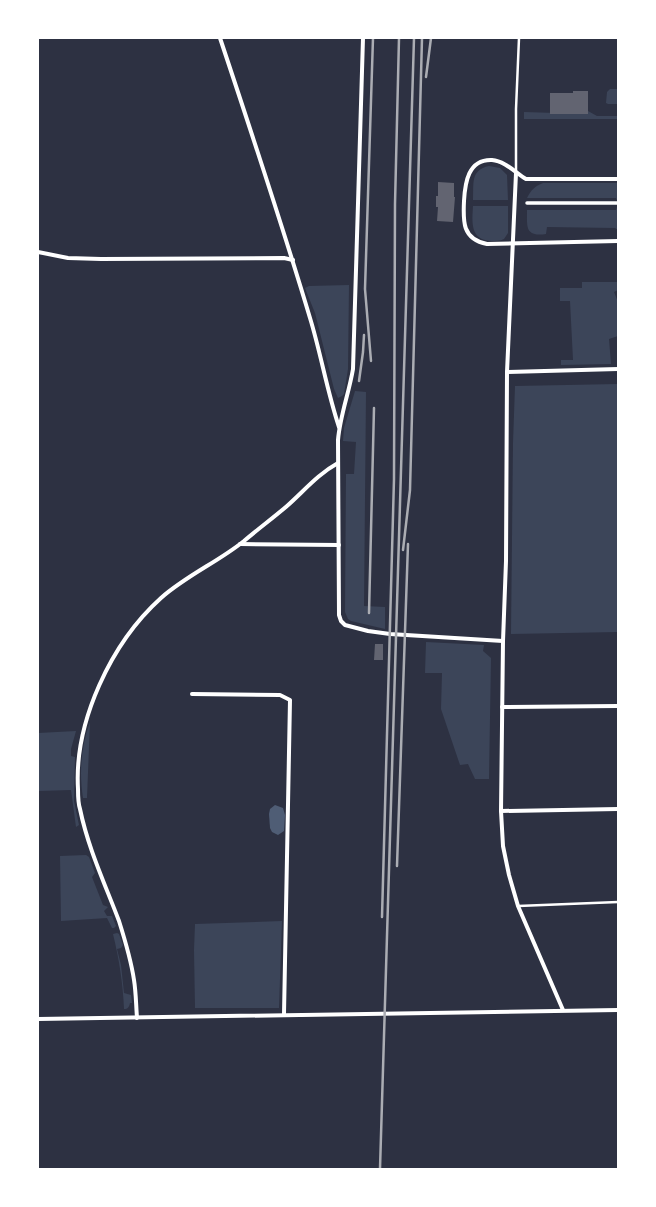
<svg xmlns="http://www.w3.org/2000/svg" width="656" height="1207" font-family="'Asap Condensed',sans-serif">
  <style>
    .green { fill: #3c4559 }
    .water { fill: #4f5d75 }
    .building { fill: #626471 }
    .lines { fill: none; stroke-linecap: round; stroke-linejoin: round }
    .service { stroke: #fff; stroke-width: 2.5 }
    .pedestrian { stroke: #fff; stroke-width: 3.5 }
    .minor { stroke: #fff; stroke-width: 4 }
    .rail { stroke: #abadb3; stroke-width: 2.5 }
  </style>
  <rect width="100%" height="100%" fill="#2d3142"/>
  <!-- green -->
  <g class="green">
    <polygon points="610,89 618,89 618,104 608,104 606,103 607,92"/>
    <polygon points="588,111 597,116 618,116 618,119 524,119 524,112 588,114"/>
    <path d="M489 166 500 168 507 175 508 200H473C474 184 470 170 489 166Z"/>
    <path d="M543 183H618V201H617L616 198H527C531 190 535 186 543 183Z"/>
    <path d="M473 206H508V233L504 239C500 241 496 241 491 241 470 240 472 222 473 206Z"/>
    <path d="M617 207H618V230L615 228 547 227 546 234C525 237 527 227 527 210H616Z"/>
    <polygon points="582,282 618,282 618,290 614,292 618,302 618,336 609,339 611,364 561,365 561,360 573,360 570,301 560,301 560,288 582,288"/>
    <polygon points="349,285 348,369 344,394 342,396 338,398 334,389 315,313 305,288 309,286"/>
    <polygon points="618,384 618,632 511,634 513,443 515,386"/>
    <polygon points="355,391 366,392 364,606 385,607 385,629 351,621 348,619 345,612 346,474 354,474 356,442 343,441 344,428"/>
    <polygon points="426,642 484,645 483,651 491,658 489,779 475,779 468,764 460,765 441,709 442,673 425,673"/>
    <path d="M90 722 87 798H83C79 773 81 746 90 722Z"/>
    <polygon points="76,731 71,749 71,756 75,757 74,801 79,825 76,827 71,790 38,791 38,733"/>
    <polygon points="86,855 89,857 95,873 92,877 103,905 108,907 104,911 107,916 112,916 116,926 114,928 112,928 107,918 61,921 60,856"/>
    <polygon points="282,921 279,1008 195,1008 194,950 195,924"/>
    <path d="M117 933 119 934 123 945 121 948 117 949 121 965 124 993 131 995 132 1003H130C129 1007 128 1009 124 1009 123 983 119 959 113 934Z"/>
  </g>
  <!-- water -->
  <polygon class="water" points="275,805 283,808 285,815 284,831 278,835 272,832 270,828 269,814 270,809"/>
  <!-- building -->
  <g class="building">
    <polygon points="573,91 588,91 588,114 550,114 550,93 573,93"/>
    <polygon points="438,182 454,183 454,197 455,197 453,222 437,221 438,207 436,207 436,196 438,196"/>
    <polygon points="375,644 383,644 383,660 374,660"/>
  </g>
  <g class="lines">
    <!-- service -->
    <g class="service">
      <polyline points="516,171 516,109 519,38"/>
      <polyline points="518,906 618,902"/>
    </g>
    <!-- pedestrian -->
    <polyline class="pedestrian" points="527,203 618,203"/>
    <!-- minor -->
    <g class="minor">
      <path d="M220 38C251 131 282 224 310 318 321 354 327 391 339 427"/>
      <path d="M363 38 353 369C349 393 340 416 338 440L339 615 341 621 345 625 368 631 390 634 503 641"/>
      <polyline points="516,173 507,372 506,561 503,641 501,811 503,846 509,875 518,906 563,1010"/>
      <path d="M618 179H526C516 173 505 161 492 160 468 159 465 183 464 201 463 221 462 239 487 244L618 241"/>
      <polyline points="38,252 68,258 101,259 284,258 293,260"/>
      <polyline points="507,372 618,369"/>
      <polyline points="240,544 339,545"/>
      <polyline points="192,694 280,695 290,700 284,1014"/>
      <polyline points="502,707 618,706"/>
      <polyline points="501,811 618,809"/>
      <path d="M137 1018C136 1005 136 992 134 980 131 960 125 940 119 921 105 884 88 848 80 809 78 803 78 795 78 789 74 722 111 643 161 598 187 575 218 562 244 541 258 529 273 518 287 506 304 491 318 474 338 463"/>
      <polyline points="38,1019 618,1010"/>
    </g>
    <!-- rail -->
    <g class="rail">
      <polyline points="426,77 431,38"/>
      <polyline points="371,361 365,289 373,38"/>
      <polyline points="359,381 363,352 364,335"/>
      <polyline points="403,550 410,490 422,38"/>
      <polyline points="369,613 374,408"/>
      <polyline points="397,866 408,544"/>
      <polyline points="382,917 394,479 395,204 399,38"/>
      <polyline points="380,1169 414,38"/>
    </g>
  </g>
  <!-- border -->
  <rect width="656" height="1207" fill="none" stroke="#ffffff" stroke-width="78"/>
</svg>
